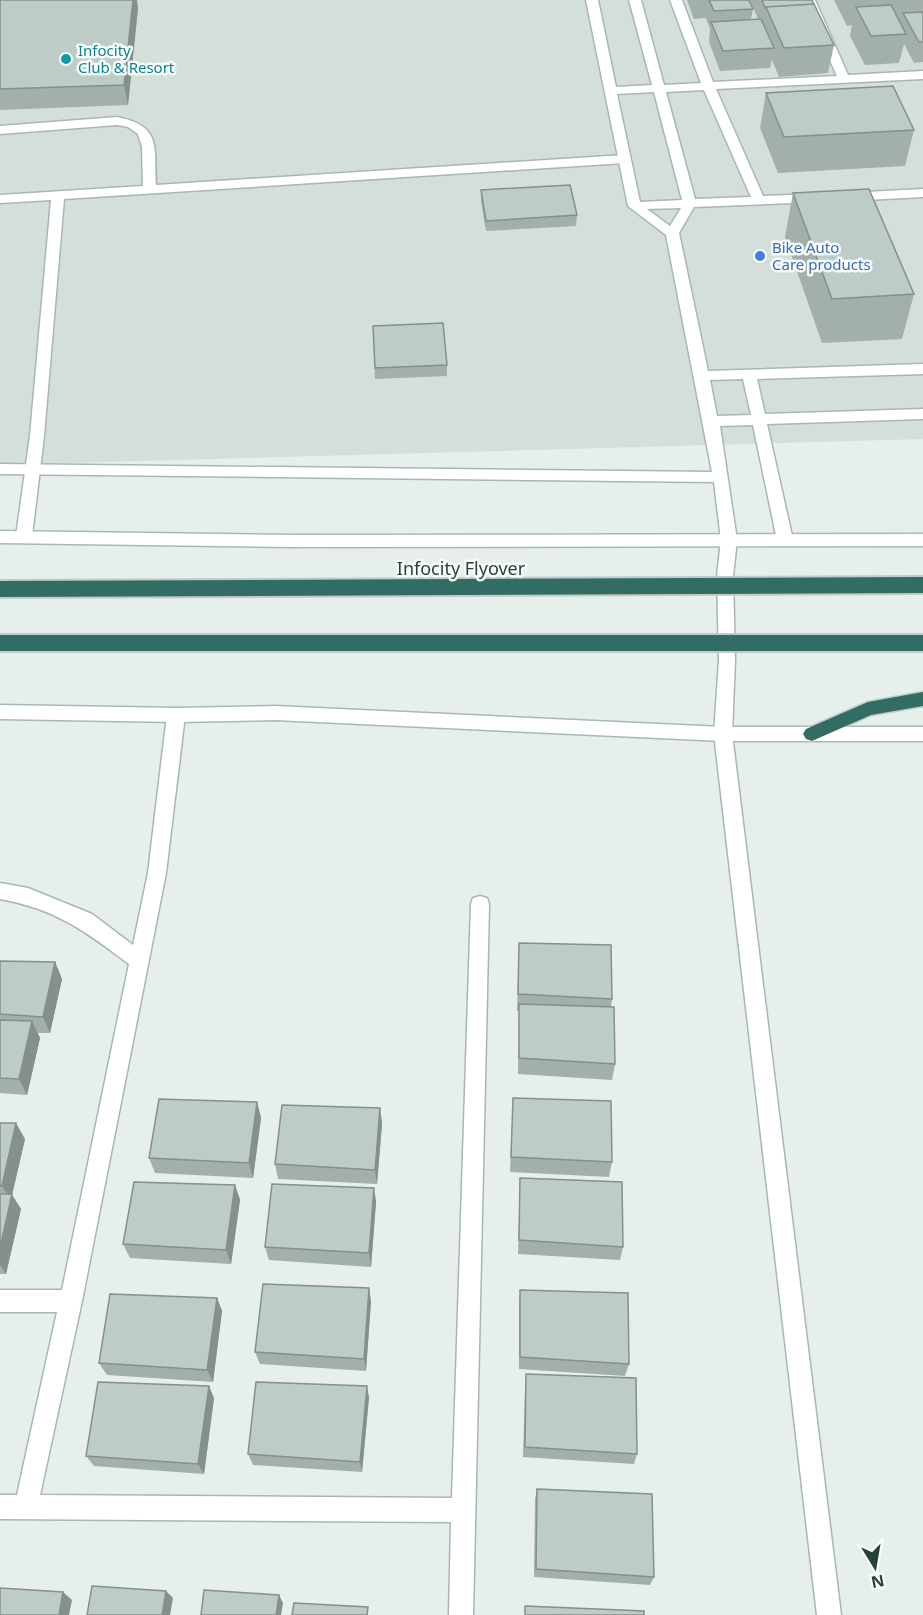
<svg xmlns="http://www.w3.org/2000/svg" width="923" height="1615" font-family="'Noto Sans',sans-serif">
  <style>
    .built { fill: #d4dfda }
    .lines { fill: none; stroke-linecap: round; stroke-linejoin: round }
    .lane-casing { stroke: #a8b7b2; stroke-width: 3 }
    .street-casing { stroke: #a8b7b2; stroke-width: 3 }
    .secondary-casing { stroke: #a5bab3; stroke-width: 3 }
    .highway-casing { stroke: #c2cac8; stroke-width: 3 }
    .lane { fill: #fff; fill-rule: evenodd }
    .street { fill: #fff; fill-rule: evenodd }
    .secondary { fill: #fff; fill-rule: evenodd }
    .highway { fill: #316d63; fill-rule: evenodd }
    .highway-bridge-casing { stroke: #c2cac8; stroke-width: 20; stroke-linecap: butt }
    .highway-bridge { stroke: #316d63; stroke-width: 16 }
    .wall { fill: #a3afab }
    .shaded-wall { fill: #858f8b }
    .building { fill: #beccc7; stroke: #858f8b; stroke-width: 1.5 }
    .culture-dot { fill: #0f9aa8; stroke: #f7fbf9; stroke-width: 2 }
    .shop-dot { fill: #3f7fe0; stroke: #f7fbf9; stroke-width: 2 }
    .labels { text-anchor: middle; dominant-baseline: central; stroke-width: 5; stroke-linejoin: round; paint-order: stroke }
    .far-culture-label { font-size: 15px; fill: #0d838f; stroke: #f7fbf9; text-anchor: start }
    .far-shop-label { font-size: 15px; fill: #366cbe; stroke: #f7fbf9; text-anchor: start }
    .street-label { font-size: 18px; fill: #25413a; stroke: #f7fbf9 }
  </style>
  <rect width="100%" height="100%" fill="#e6efeb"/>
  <!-- built -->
  <polygon class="built" points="0,0 923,0 923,439 0,465"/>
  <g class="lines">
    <defs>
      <path id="lane" d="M117 117C162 126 154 146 156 185L624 155 630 159 624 163 64 199 44 436 32 536 24 542 16 536 30 436 51 200 0 203V195L143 186 142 147 138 134 128 127 117 125 0 134V126Z"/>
      <g id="street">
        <path d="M586 0H598L616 87 652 85 629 0H641L664 85 701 83 670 0H682L713 82 837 76 803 0H815L848 75 923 71V79L716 89 763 196 816 194 822 198 816 202 694 207 679 233 708 371 923 364V374L757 379 765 414 923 409V419L767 424 793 540 791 544H779L777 540 753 425 720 426 737 540 733 576 735 660 732 734 841 1615H817L714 734 719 660 717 576 721 540 714 482 0 474V464L712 472 666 235 628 206ZM704 90 751 197 695 199 666 92ZM654 92 682 200 640 202 617 94ZM681 208 670 226 647 209ZM743 379 751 415 717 416 710 380Z"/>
        <polygon points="923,189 923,197 847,201 841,197 847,193"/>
        <path d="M176 708 182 710 185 715 166 873 82 1301 40 1495 452 1498 471 904 473 898 480 896 487 898 489 904 473 1615H449L451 1522 0 1519V1495H17L57 1312H0V1290H62L129 964C85 931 56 909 0 899V883L28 888 92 914 133 945 148 873 167 715 170 710Z"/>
      </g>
      <g id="secondary">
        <polygon points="0,531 293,535 923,534 923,546 293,547 0,543"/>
        <polygon points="0,705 176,708 275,706 723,727 923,727 923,741 723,741 275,720 176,722 0,719"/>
      </g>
      <polygon id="highway" points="923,692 923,706 871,715 812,741 806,739 803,734 806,729 868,702"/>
    </defs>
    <!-- lane casing -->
    <use href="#lane" class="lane-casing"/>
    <!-- street casing -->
    <use href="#street" class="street-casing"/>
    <!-- secondary casing -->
    <use href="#secondary" class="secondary-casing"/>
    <!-- highway casing -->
    <use href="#highway" class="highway-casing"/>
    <!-- lane -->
    <use href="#lane" class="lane"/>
    <!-- street -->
    <use href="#street" class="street"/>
    <!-- secondary -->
    <use href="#secondary" class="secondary"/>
    <!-- highway -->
    <use href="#highway" class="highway"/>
    <defs>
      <g id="highway-bridge">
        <polyline points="0,589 923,585"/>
        <polyline points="0,643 923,643"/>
      </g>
    </defs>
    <!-- highway-bridge casing -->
    <use href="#highway-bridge" class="highway-bridge-casing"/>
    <!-- highway-bridge -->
    <use href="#highway-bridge" class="highway-bridge"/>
  </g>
  <!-- wall -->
  <g class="wall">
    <polygon points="0,0 138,8 128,105 0,110"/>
    <polygon points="687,0 749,0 753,9 751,19 758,19 750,0 812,0 834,45 828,73 779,77 772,60 770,68 720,71 709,42 710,29 706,18 694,19"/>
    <polygon points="834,0 923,0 923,62 914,63 904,44 899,63 865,65 850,36 852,25 847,26"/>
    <polygon points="766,93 914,130 905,166 778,173 760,128"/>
    <polygon points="481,190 577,215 576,226 486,231 481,201"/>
    <polygon points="793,193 914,294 902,339 822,343 785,237"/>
    <polygon points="373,326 447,365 447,376 375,379"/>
    <polygon points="519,943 612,999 611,1007 615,1064 612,1080 518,1074 519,1011 517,1011"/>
    <polygon points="0,961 55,962 62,979 50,1033 38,1033 40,1038 27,1095 0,1093"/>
    <polygon points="513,1098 612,1162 609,1177 510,1172"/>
    <polygon points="257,1102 261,1118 253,1178 155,1173 149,1158"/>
    <polygon points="380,1108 382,1124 377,1184 278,1179 275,1164"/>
    <polygon points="0,1123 25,1139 12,1195 21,1209 6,1274 0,1274"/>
    <polygon points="520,1178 623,1247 620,1260 518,1254"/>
    <polygon points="235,1185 240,1200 231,1264 130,1258 123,1244"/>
    <polygon points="374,1188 376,1202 371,1267 269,1260 265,1247"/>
    <polygon points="520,1290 629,1364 625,1376 519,1369 519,1303"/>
    <polygon points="217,1298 222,1311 213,1382 107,1375 99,1363"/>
    <polygon points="371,1301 366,1371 260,1364 255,1352"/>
    <polygon points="526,1374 637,1454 634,1464 523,1457 525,1386"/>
    <polygon points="369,1397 362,1472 253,1465 248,1454"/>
    <polygon points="214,1398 204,1474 94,1466 86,1456"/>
    <polygon points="537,1489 654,1577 650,1585 534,1577 535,1499"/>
  </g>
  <!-- shaded-wall -->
  <g class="shaded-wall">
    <polygon points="133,0 137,0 138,8 128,105 124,85"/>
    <polygon points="55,962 62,979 50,1033 43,1017"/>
    <polygon points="32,1021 40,1038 27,1095 19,1079"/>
    <polygon points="257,1102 261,1118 253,1178 249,1163"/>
    <polygon points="380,1108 382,1124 377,1184 375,1170"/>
    <polygon points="16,1123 25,1139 12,1195 21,1209 6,1274 0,1265 0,1248 11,1200 2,1186"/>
    <polygon points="235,1185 240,1200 231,1264 226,1250"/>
    <polygon points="374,1188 376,1202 371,1267 369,1253"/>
    <polygon points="369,1288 371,1301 366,1371 364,1359"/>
    <polygon points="217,1298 222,1311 213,1382 207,1370"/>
    <polygon points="209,1386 214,1398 204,1474 198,1464"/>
    <polygon points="367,1386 369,1397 362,1472 360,1462"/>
    <polygon points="166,1591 173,1598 170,1615 162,1615"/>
    <polygon points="63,1592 72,1600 69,1615 59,1615"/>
    <polygon points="279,1595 283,1603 281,1615 276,1615"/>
  </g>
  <!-- building -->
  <g class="building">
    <polygon points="0,0 133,0 124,85 0,89"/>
    <polygon points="709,0 749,0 753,9 714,11"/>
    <polygon points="762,0 812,0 814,5 765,8"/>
    <polygon points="814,4 834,45 784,48 766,7"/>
    <polygon points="891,5 906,34 871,36 856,7"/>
    <polygon points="923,12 923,42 919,42 903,13"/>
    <polygon points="761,19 774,48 723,51 711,22"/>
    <polygon points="893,86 914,130 784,137 766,93"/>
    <polygon points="570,185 577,215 486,221 481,190"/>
    <polygon points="869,189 914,294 832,299 793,193"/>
    <polygon points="443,323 447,365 375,368 373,326"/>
    <polygon points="519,943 611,945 612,999 518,994"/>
    <polygon points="0,961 55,962 43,1017 0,1014"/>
    <polygon points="519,1004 614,1007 615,1064 519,1058"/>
    <polygon points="0,1020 32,1021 19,1079 0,1078"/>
    <polygon points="513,1098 611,1101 612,1162 511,1157"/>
    <polygon points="159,1099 257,1102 249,1163 149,1158"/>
    <polygon points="282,1105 380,1108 375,1170 275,1164"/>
    <polygon points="0,1123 16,1123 2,1186 0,1186"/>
    <polygon points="520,1178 622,1182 623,1247 519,1240"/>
    <polygon points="134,1182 235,1185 226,1250 123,1244"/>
    <polygon points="272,1184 374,1188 369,1253 265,1247"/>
    <polygon points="0,1194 12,1194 0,1248"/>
    <polygon points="263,1284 369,1288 364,1359 255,1352"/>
    <polygon points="520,1290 628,1293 629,1364 520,1357"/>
    <polygon points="110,1294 217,1298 207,1370 99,1363"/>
    <polygon points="526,1374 636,1378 637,1454 525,1447"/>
    <polygon points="98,1382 209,1386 198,1464 86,1456"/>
    <polygon points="256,1382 367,1386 360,1462 248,1454"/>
    <polygon points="537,1489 652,1494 654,1577 536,1569"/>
    <polygon points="92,1586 166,1591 162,1615 87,1615"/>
    <polygon points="0,1588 63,1592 59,1615 0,1615"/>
    <polygon points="204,1590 279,1595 276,1615 201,1615"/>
    <polygon points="294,1603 368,1607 367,1615 292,1615"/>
    <polygon points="525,1606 644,1611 644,1615 525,1615"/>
  </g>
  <!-- markers -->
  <circle class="culture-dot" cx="66" cy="59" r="6"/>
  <circle class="shop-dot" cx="760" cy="256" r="6"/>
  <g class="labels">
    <!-- far-culture labels -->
    <g class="far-culture-label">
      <text x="78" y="50">Infocity<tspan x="78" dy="17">Club &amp; Resort</tspan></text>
    </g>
    <!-- far-shop labels -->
    <g class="far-shop-label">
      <text x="772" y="247">Bike Auto<tspan x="772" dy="17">Care products</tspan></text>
    </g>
    <!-- street labels -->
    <g class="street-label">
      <text x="461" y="568">Infocity Flyover</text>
    </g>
  </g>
  <!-- north arrow -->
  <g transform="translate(875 1567) rotate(169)" stroke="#f7fbf9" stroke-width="4.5" paint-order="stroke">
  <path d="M0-4.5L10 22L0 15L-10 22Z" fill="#25413a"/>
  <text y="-9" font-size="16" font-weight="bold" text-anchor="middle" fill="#25413a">N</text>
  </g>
</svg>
